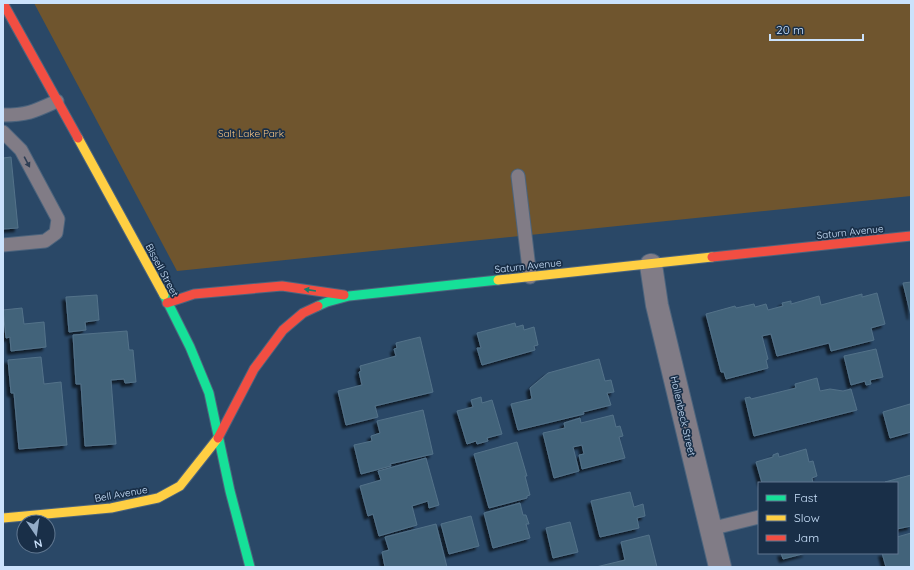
<svg xmlns="http://www.w3.org/2000/svg" width="914" height="570" font-family="Quicksand,sans-serif">
  <style>
    .green { fill: #6f552e }
    .building { fill: #43637a; stroke: #537289; filter: url(#shadow) }
    .lines { fill: none; stroke-linecap: round; stroke-linejoin: round }
    .lane-casing { stroke: #4c647d; stroke-width: 15 }
    .street-casing { stroke: #4c647d; stroke-width: 24 }
    .fast-casing { stroke: #4c647d; stroke-width: 11 }
    .slow-casing { stroke: #4c647d; stroke-width: 11 }
    .jam-casing { stroke: #4c647d; stroke-width: 11 }
    .lane { stroke: #817c86; stroke-width: 13 }
    .street { stroke: #817c86; stroke-width: 22 }
    .fast { stroke: #16e098; stroke-width: 9 }
    .slow { stroke: #ffcf43; stroke-width: 9 }
    .jam { stroke: #f24e42; stroke-width: 9 }
    .oneway { fill: #2e3e54 }
    .oneway2 { fill: #187f6c }
    .labels { text-anchor: middle; dominant-baseline: central; stroke-width: 3.5; stroke-linejoin: round; paint-order: stroke }
    .park-label { font-size: 10px; fill: #f9c684; stroke: #192f48 }
    .street-label { font-size: 10px; fill: #cbe2fc; stroke: #192f48 }
  </style>
  <defs>
    <filter id="shadow"><feDropShadow dx="-3.5" dy="3.5" stdDeviation="1" flood-color="#0009"/></filter>
  </defs>
  <rect width="100%" height="100%" fill="#2a4867"/>
  <!-- green -->
  <polygon class="green" points="34,3 911,3 911,196 177,271"/>
  <!-- building -->
  <g class="building">
    <polygon points="11,157 18,228 3,229 3,158"/>
    <polygon points="911,282 911,316 903,283"/>
    <polygon points="877,293 885,324 871,328 874,340 831,351 829,343 777,356 771,334 762,336 768,359 766,360 768,368 726,379 724,372 721,372 706,314 735,306 736,308 754,304 755,307 766,304 768,310 783,306 782,303 791,301 791,304 819,296 821,305 862,294 862,297"/>
    <polygon points="97,295 99,320 85,322 86,330 69,332 66,297"/>
    <polygon points="22,308 24,324 44,322 46,347 11,351 10,337 6,338 3,310"/>
    <polygon points="515,323 516,327 523,325 524,330 534,327 538,345 534,346 535,350 482,365 477,348 481,348 477,333"/>
    <polygon points="127,331 129,350 133,350 136,382 125,383 124,379 111,380 116,444 85,446 81,384 76,384 73,335"/>
    <polygon points="420,337 433,392 375,406 378,417 346,425 338,391 362,385 359,372 361,371 360,366 396,356 394,349 397,348 396,343"/>
    <polygon points="876,349 883,377 870,380 871,384 866,385 865,381 851,385 844,356"/>
    <polygon points="41,357 44,384 61,382 67,445 19,449 14,393 11,393 8,360"/>
    <polygon points="599,359 605,381 611,380 614,392 607,393 611,405 583,412 584,414 518,430 511,404 532,399 530,388 548,373"/>
    <polygon points="817,378 820,391 830,389 843,391 851,389 857,410 754,436 745,398 750,397 751,399 796,388 795,384"/>
    <polygon points="481,397 482,403 492,400 502,434 487,438 488,441 477,444 476,441 467,444 457,411 473,407 471,400"/>
    <polygon points="910,404 911,408 911,432 890,438 883,412"/>
    <polygon points="423,410 433,454 390,464 391,466 361,474 354,445 372,441 371,436 380,433 377,421"/>
    <polygon points="613,415 616,427 620,426 623,436 619,437 625,458 582,469 579,455 584,454 582,445 573,447 579,471 554,478 543,433 565,428 564,423 580,418 581,423"/>
    <polygon points="517,442 527,476 525,476 530,495 527,496 527,498 489,508 474,454"/>
    <polygon points="806,449 809,462 813,461 817,476 812,478 813,483 762,483 756,462 773,457 773,455 778,453 779,457"/>
    <polygon points="426,458 439,505 429,508 428,501 412,506 417,525 379,536 373,514 368,516 360,486 381,480 378,471"/>
    <polygon points="911,475 911,526 897,529 897,483 885,482"/>
    <polygon points="630,492 634,507 643,504 645,516 637,518 639,528 600,537 591,501"/>
    <polygon points="520,503 523,515 526,515 529,524 526,524 530,538 493,548 484,513"/>
    <polygon points="471,516 479,546 449,554 441,524"/>
    <polygon points="570,522 578,552 553,558 546,528"/>
    <polygon points="436,524 447,567 385,567 382,552 389,550 385,537"/>
    <polygon points="911,533 911,567 886,567 882,553 897,553 897,537"/>
    <polygon points="649,535 657,567 596,567 625,560 621,542"/>
    <polygon points="781,553 806,553 783,559"/>
  </g>
  <g class="lines">
    <defs>
      <g id="lane">
        <path d="M3 115C28 115 35 111 57 101"/>
        <polyline points="3,132 21,150 58,219 56,233 45,241 3,245"/>
        <polyline points="518,176 530,277"/>
        <polyline points="710,529 759,517"/>
      </g>
      <polyline id="street" points="651,265 657,305 720,567"/>
      <g id="fast">
        <polyline points="164,295 190,347 209,393 230,491 250,567"/>
        <polyline points="318,306 327,302 349,296 498,280"/>
      </g>
      <g id="slow">
        <polyline points="78,138 164,295"/>
        <polyline points="498,280 712,257"/>
        <polyline points="3,518 111,508 158,498 180,486 218,438"/>
      </g>
      <g id="jam">
        <polyline points="3,3 78,138"/>
        <polyline points="712,257 911,236"/>
        <polyline points="167,303 194,294 282,286 344,295"/>
        <polyline points="218,438 254,369 283,330 303,313 318,306"/>
      </g>
    </defs>
    <!-- lane casing -->
    <use href="#lane" class="lane-casing"/>
    <!-- street casing -->
    <use href="#street" class="street-casing"/>
    <!-- fast casing -->
    <use href="#fast" class="fast-casing"/>
    <!-- slow casing -->
    <use href="#slow" class="slow-casing"/>
    <!-- jam casing -->
    <use href="#jam" class="jam-casing"/>
    <!-- lane -->
    <use href="#lane" class="lane"/>
    <!-- street -->
    <use href="#street" class="street"/>
    <!-- fast -->
    <use href="#fast" class="fast"/>
    <!-- slow -->
    <use href="#slow" class="slow"/>
    <!-- jam -->
    <use href="#jam" class="jam"/>
  </g>
  <!-- one-way arrows -->
  <defs><path id="oneway-solid" d="M-6-.8H1V-3.2L6.5 0L1 3.2V.8H-6Z"/></defs>
  <use class="oneway" href="#oneway-solid" transform="translate(27 162) rotate(62)"/>
  <use class="oneway2" href="#oneway-solid" transform="translate(310 290) rotate(-171)"/>
  <g class="labels">
    <!-- park labels -->
    <g class="park-label">
      <text x="251" y="133">Salt Lake Park</text>
    </g>
    <!-- street labels -->
    <g class="street-label">
      <text transform="translate(850 232) rotate(-6)">Saturn Avenue</text>
      <text transform="translate(528 266) rotate(-6)">Saturn Avenue</text>
      <text transform="translate(162 270) rotate(62)">Bissell Street</text>
      <text transform="translate(683 416) rotate(77)">Hollenbeck Street</text>
      <text transform="translate(121 494) rotate(-10)">Bell Avenue</text>
    </g>
  </g>
  <!-- border -->
  <rect width="914" height="570" fill="none" stroke="#cbe2fc" stroke-width="8"/>
  <!-- legend -->
  <rect x="758" y="482" width="140" height="72" fill="#192f48" stroke="#607790"/>
  <rect x="766" y="495" width="20" height="6" fill="#16e098" stroke="#607790"/>
  <text x="794" y="502" font-size="12" fill="#cbe2fc">Fast</text>
  <rect x="766" y="515" width="20" height="6" fill="#ffcf43" stroke="#607790"/>
  <text x="794" y="522" font-size="12" fill="#cbe2fc">Slow</text>
  <rect x="766" y="535" width="20" height="6" fill="#f24e42" stroke="#607790"/>
  <text x="794" y="542" font-size="12" fill="#cbe2fc">Jam</text>
  <!-- north arrow -->
  <g transform="translate(36 534) rotate(167)"><circle r="19" fill="#192f48" stroke="#607790"/>
  <path d="M0-3L7 15L0 10L-7 15Z" fill="#93acc8"/>
  <text y="-6" font-size="11" font-weight="bold" text-anchor="middle" fill="#cbe2fc">N</text>
  </g>
  <!-- scale -->
  <path d="M770 34v6h93v-6" fill="none" stroke="#cbe2fc" stroke-width="2"/>
  <text x="776" y="34" font-size="12" fill="#cbe2fc" stroke="#192f48" stroke-width="3" paint-order="stroke">20 m</text>
</svg>
